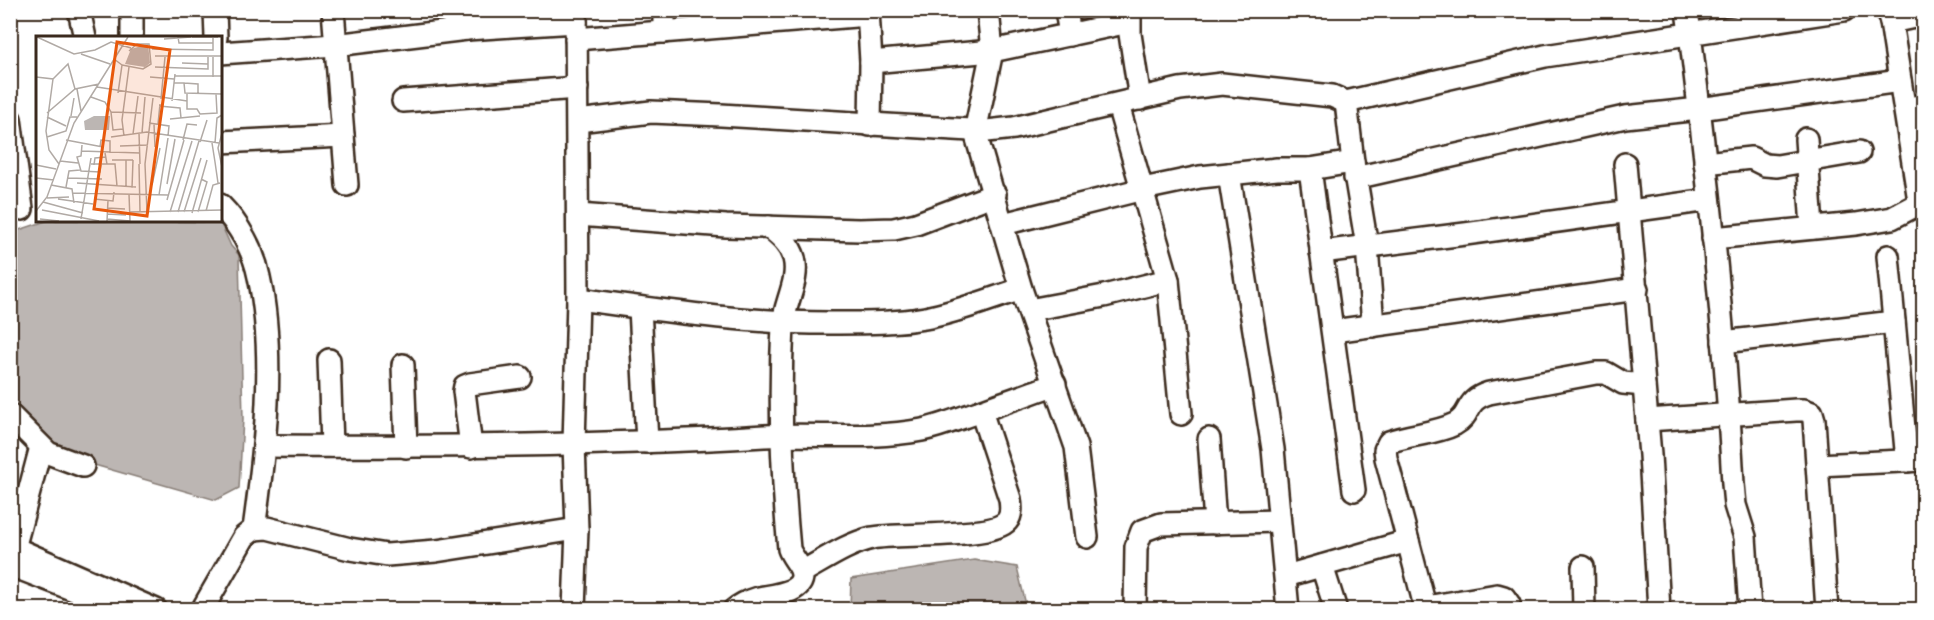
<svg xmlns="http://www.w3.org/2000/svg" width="1934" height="620" font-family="Delius,sans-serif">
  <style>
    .water { fill: #bcb6b3; stroke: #887e77; stroke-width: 1.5 }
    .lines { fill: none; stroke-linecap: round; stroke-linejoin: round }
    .minor-casing { stroke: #3b2a1e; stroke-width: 26 }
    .minor { stroke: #fff; stroke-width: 21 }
    .inset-road { fill: none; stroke: #b1aaa5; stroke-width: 1.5 }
    .view { fill: #e8590c; fill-opacity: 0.15; stroke: #e8590c; stroke-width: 3 }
    .inset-edge { fill: none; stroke: #3b2a1e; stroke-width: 3 }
  </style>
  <rect width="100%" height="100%" fill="#fff"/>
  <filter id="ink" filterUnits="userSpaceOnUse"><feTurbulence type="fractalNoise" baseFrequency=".0167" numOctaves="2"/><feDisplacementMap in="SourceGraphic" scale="12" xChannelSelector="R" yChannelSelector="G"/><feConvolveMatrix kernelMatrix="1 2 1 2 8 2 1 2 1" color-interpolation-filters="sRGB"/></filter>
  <g filter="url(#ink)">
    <!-- water -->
    <g class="water">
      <polygon points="49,220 220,222 231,246 239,255 243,419 239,488 216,500 53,453 11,405 10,233"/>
      <polygon points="974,560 1017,567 1027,609 850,609 851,579"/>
    </g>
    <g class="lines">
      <defs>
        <g id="minor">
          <polyline points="79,10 85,38"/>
          <polyline points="132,10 132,38"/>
          <polyline points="215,10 216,38"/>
          <polyline points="333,10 347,185"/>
          <polyline points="466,10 467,29"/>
          <polyline points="868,10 871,62 870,125"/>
          <polyline points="988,10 992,51 975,132 1021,289 1076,447 1087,537"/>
          <polyline points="1066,10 1070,35"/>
          <polyline points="1130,10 1130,34 1140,99"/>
          <path d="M1687 10C1707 168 1725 326 1733 484L1735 505 1745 537 1750 610"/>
          <polyline points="1887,10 1891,22 1919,201"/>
          <polyline points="1891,22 1924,15"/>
          <polyline points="664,32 664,10"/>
          <polyline points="576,39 868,15"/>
          <polyline points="220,53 335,45 467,29 576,22"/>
          <polyline points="871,62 992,51 1129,22"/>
          <polyline points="403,101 577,88"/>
          <polyline points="1346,102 1353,162 1367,246 1373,326"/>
          <polyline points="1118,105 1168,280 1181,414"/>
          <polyline points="1905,109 1924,105"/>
          <polyline points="10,119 22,209"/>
          <polyline points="578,121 651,112 721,115 987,131 1014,128 1180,89 1222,84 1332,96 1346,102 1545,56 1844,10"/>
          <polyline points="1806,139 1812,228"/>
          <polyline points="220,142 343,136"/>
          <polyline points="1705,163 1751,158 1765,165 1777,166 1859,152"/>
          <polyline points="1625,164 1650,455 1659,610"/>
          <polyline points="1310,169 1354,490"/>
          <polyline points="1229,174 1273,449 1288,610"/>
          <polyline points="1355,178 1625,117 1699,109 1900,81"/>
          <path d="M220 205C239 224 254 251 259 277 276 355 265 450 254 529"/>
          <polyline points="578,215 726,226 859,230 894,229 916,224 995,194"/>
          <polyline points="1003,224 1143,189 1200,177 1277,169 1310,169 1353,162"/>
          <polyline points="1713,238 1856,224 1892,218 1924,201"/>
          <polyline points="1321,252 1465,234 1709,200"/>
          <polyline points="1888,256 1907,461"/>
          <path d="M578 299C665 311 751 324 838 323 867 323 896 323 925 318 958 312 990 299 1021 289"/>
          <polyline points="640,308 647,442"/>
          <polyline points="1029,310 1104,296 1168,280"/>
          <polyline points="1333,331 1637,289"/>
          <polyline points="1723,342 1894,322"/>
          <polyline points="329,360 332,446"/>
          <polyline points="403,365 406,447"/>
          <polyline points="10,415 48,453 83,466"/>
          <polyline points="1647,420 1796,410 1804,410 1812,413 1814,420 1827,610"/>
          <polyline points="1209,439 1215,523"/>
          <path d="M265 446C432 447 598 446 764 436 817 433 869 440 922 430 942 426 960 418 978 412 1004 402 1030 394 1055 384"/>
          <polyline points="471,447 464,391 465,386 470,384 520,377"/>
          <polyline points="1817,465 1924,460"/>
          <path d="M1408 541 1386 458 1385 450 1389 442C1410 434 1435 434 1455 424 1473 414 1463 401 1489 393L1596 373H1606L1623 383 1644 385"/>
          <polyline points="10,546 156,610"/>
          <polyline points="11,560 41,447"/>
          <polyline points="10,565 102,601"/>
          <polyline points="1322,566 1336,610"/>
          <polyline points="1583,567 1584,610"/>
          <path d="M802 572C824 560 847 544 872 538 896 533 992 539 1007 521 1012 515 1011 506 1010 499L981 411"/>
          <polyline points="1286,576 1408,541 1426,610"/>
          <polyline points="1426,607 1497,595 1504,597 1509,604 1509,610"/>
          <polyline points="202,610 244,537 254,529 267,528 350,549 387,555 436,551 577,529"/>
          <polyline points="574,610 577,529 574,444 578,299 576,10"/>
          <path d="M734 610C740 605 748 601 755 599 768 595 804 595 802 574 801 565 792 558 789 549 782 475 779 399 783 325 784 303 800 281 794 258 790 244 780 236 769 227"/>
          <polyline points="1135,610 1136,547 1142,531 1161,524 1279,521"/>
        </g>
      </defs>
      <!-- minor casing -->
      <use href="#minor" class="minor-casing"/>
      <!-- minor -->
      <use href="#minor" class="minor"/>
    </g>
  </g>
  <!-- overview -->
  <g transform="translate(36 36)">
    <rect width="186" height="186" fill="#fff"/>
    <path d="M112 8 114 27 109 31 89 28 95 13ZM58 80H74L73 94H49L48 85Z" fill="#bcb6b3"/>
    <path class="inset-road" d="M1 1 38 18 59 14 75 6 95 12M142 1 143 7H177M156 1H182M128 3 155 1M116 13 177 14V2M45 18 74 28M119 20H186M78 23 86 29 82 57M146 27 172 28M86 29 107 33 115 28 113 8H101L93 15M119 31 172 33V21M139 40H186M0 41 17 43 10 95 13 114 23 128M114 41 138 43M177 41V21M17 43 32 28 39 53M138 47H148L149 57 186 58M148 47 162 48V58M61 51 151 65M41 53 45 75M151 57V73H161L164 78 181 77 180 58M55 61 69 66 75 76 105 77M125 63 129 21M136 65 139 38M123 70 144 72 145 82M75 76 77 94 87 93M11 77 39 53 63 48M35 80 38 62M11 81 30 90M134 83 164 80M113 87 133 90 132 100M118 88 119 111M122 88 124 68M103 97 104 128M106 97 109 61M186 97 182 112 186 131M97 98 102 60M88 100 86 84 93 31M11 101 30 95 34 81H41M75 101 111 96 183 107M30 104 67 111M147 104 151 88 161 89M164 106 171 84M176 107 179 126M179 107 181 82 186 79M46 109 45 120 41 121 45 135 64 136 65 129M84 110 112 109M64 111 65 104 74 105V117M45 115 104 117M76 124H97M90 124V151M24 125 42 127M179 126 182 147M55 128H71L69 117M71 128H79L81 150M103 128 104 176M0 129 20 133M58 129 59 122 70 121M0 142 18 144M32 142 66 143M41 147 100 151M131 148 139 103M15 149 36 153 38 167M116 149 124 112M30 151 33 135 44 134M96 152 97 124M37 157 132 159M93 158 94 185M123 159 132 102M11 162 33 161M22 163 57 168M58 163 77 165 78 156M131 164 148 104M7 166 47 177M71 172 89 173M6 174 63 185M0 175 11 161 38 87 92 1M170 175 177 149 184 147M94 176 186 174M111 176 109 128 117 62M134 176 156 105M142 176 163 105M148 176 165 122M162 176 171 146 165 143M156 177 171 124M71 178 90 179M4 183 23 185M45 183 55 122M71 183 94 185M71 185 72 164"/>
    <path class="view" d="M81 6 134 14 111 180 58 173Z"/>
    <rect width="186" height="186" class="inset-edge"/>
  </g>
  <!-- margin -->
  <rect width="1934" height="620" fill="none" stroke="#fff" stroke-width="36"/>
  <rect x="18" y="18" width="1898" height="584" fill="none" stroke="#3b2a1e" stroke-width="2" filter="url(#ink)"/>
</svg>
